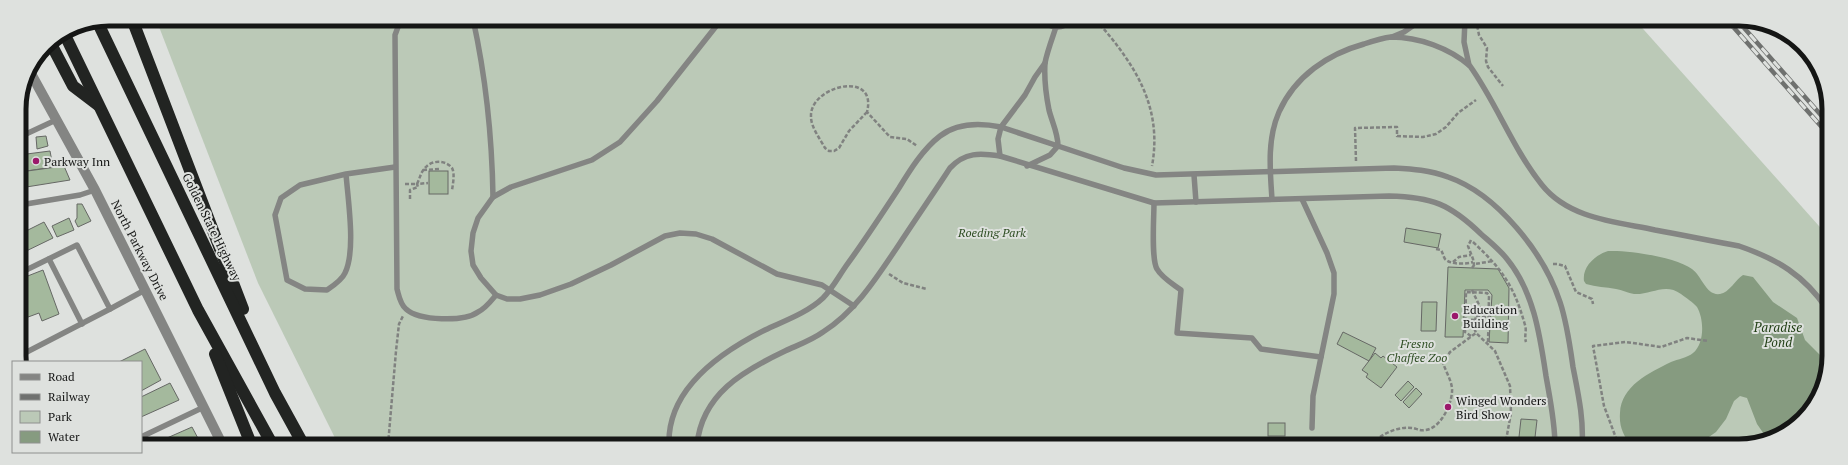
<svg xmlns="http://www.w3.org/2000/svg" width="1848" height="465" font-family="'PT Serif',serif">
  <style>
    .green { fill: #bbc9b7 }
    .water { fill: #869b80 }
    .building { fill: #a4b99d; stroke: #666865 }
    .lines { fill: none; stroke-linecap: round; stroke-linejoin: round }
    .path { stroke: #808280; stroke-width: 2.5; stroke-dasharray: 4 2; stroke-linecap: butt }
    .lane { stroke: #848583; stroke-width: 5.5 }
    .street { stroke: #848583; stroke-width: 10 }
    .highway { stroke: #222422; stroke-width: 12 }
    .rail-casing { stroke: #6f716f; stroke-width: 4.5 }
    .rail { stroke: #dee1de; stroke-width: 3; stroke-dasharray: 9; stroke-linecap: butt }
    .poi-dot { fill: #9b186b; stroke: #dee1de; stroke-width: 1.5 }
    .labels { text-anchor: middle; dominant-baseline: central; stroke-width: 4; stroke-linejoin: round; paint-order: stroke }
    .poi-label { font-size: 12px; fill: #151615; stroke: #dee1de; text-anchor: start }
    .street-label { font-size: 12px; fill: #151615; stroke: #dee1de }
    .park-label { font-size: 12px; font-style: italic; fill: #2f4e24; stroke: #dee1de }
    .water-label { font-size: 13px; font-style: italic; fill: #1e3c12; stroke: #dee1de }
    .rim { fill: none; stroke: #151615; stroke-width: 5 }
  </style>
  <rect width="100%" height="100%" fill="#dee1de"/>
  <!-- green -->
  <polygon class="green" points="156,19 1636,21 1827,235 1827,374 1798,424 1745,446 338,444 258,283"/>
  <!-- water -->
  <path class="water" d="M1608 251C1629 250 1675 257 1692 269 1702 276 1706 296 1720 294 1729 293 1736 279 1743 275L1753 277 1773 302 1797 318 1805 340 1821 356 1826 369 1825 377 1798 424 1766 437 1757 424 1747 398 1740 396 1734 401 1726 419 1716 432 1696 446H1633C1623 437 1619 426 1620 413 1621 386 1649 373 1671 362 1678 359 1687 358 1693 353 1705 343 1704 319 1697 307 1693 302 1686 298 1681 294 1665 282 1651 295 1634 294 1628 293 1622 290 1616 289 1606 287 1596 287 1586 284L1584 281C1582 267 1595 255 1608 251Z"/>
  <!-- building -->
  <g class="building">
    <polygon points="46,136 48,146 37,149 36,137"/>
    <polygon points="50,151 53,167 20,172 19,155"/>
    <polygon points="64,166 70,180 20,188 20,172"/>
    <rect x="429" y="171" width="19" height="23"/>
    <polygon points="77,204 82,204 91,221 78,227 75,221 77,218"/>
    <polygon points="69,218 74,230 57,237 52,226"/>
    <polygon points="44,222 53,238 20,254 20,234"/>
    <polygon points="1406,228 1441,234 1438,248 1404,242"/>
    <polygon points="1448,267 1498,269 1509,288 1508,343 1489,342 1492,295 1488,290 1465,290 1463,337 1445,337"/>
    <polygon points="43,270 59,314 42,321 39,313 20,320 20,279"/>
    <polygon points="1422,302 1437,302 1436,331 1421,331"/>
    <polygon points="1343,332 1376,348 1369,361 1337,344"/>
    <polygon points="145,349 161,380 141,391 141,362 119,362"/>
    <polygon points="1375,353 1381,358 1383,356 1397,367 1381,388 1366,377 1368,374 1362,370"/>
    <polygon points="1408,381 1414,387 1401,401 1395,395"/>
    <polygon points="170,383 179,400 141,417 141,397"/>
    <polygon points="1416,388 1422,394 1409,408 1403,402"/>
    <polygon points="1521,419 1537,420 1534,446 1518,446"/>
    <rect x="1268" y="423" width="17" height="13"/>
    <polygon points="192,427 201,444 169,444 167,438"/>
    <rect x="1215" y="444" width="68" height="1"/>
  </g>
  <g class="lines">
    <!-- path -->
    <g class="path">
      <path d="M1096 20C1134 63 1163 106 1152 166"/>
      <polyline points="1476,20 1479,35 1487,48 1486,61 1488,67 1503,86"/>
      <polyline points="1496,20 1496,24"/>
      <path d="M867 112 849 131 839 148 834 151H829L825 148C820 139 811 127 811 117 809 86 878 69 867 112L890 137 907 139 917 146"/>
      <polyline points="1356,161 1355,128 1397,127 1397,136 1423,137 1436,134 1446,127 1458,113 1476,100"/>
      <polyline points="423,170 440,169"/>
      <path d="M405 184H417C420 178 421 171 426 167 432 160 446 160 452 168 455 173 453 184 452 190"/>
      <polyline points="410,199 410,190 418,187 417,184 428,183"/>
      <polyline points="1471,240 1468,246 1473,259 1474,265"/>
      <path d="M1473 242C1503 270 1514 286 1525 325 1527 331 1524 336 1526 342"/>
      <path d="M1436 249 1441 250C1443 253 1443 256 1445 259 1450 265 1467 264 1473 262"/>
      <polyline points="1453,262 1459,257 1471,255"/>
      <polyline points="1553,264 1557,264 1565,266 1576,292 1592,299 1593,304"/>
      <polyline points="1472,268 1475,264 1493,261"/>
      <polyline points="889,274 903,283 927,289"/>
      <polyline points="1472,290 1480,307 1473,325 1476,333 1495,351 1510,386 1511,413 1505,446"/>
      <polyline points="1476,316 1488,317"/>
      <polyline points="1465,319 1474,320"/>
      <polyline points="1471,336 1465,332 1466,292 1487,293 1489,296 1488,343"/>
      <polyline points="388,445 396,351 399,324 403,316"/>
      <path d="M1371 445C1381 434 1397 426 1413 428 1417 429 1421 431 1425 430 1440 429 1451 406 1452 392 1453 383 1446 372 1443 363L1450 352 1476 333"/>
      <polyline points="1619,446 1604,406 1593,346 1626,342 1661,347 1687,338 1708,341"/>
    </g>
    <!-- lane -->
    <g class="lane">
      <path d="M401 19 395 35 397 289C399 296 400 304 406 309 419 321 464 322 478 312 486 308 491 301 496 295"/>
      <path d="M473 19C486 78 492 137 493 197"/>
      <polyline points="721,20 657,101 620,142 592,160 511,187 493,197 478,218 473,233 471,251 473,265 481,278 496,295 507,299 520,299 540,295 571,284 611,265 665,236 680,233 696,234 712,239 777,274 822,285 854,306"/>
      <path d="M1044 20C1052 30 1063 29 1071 20"/>
      <polyline points="1465,20 1464,42 1469,65"/>
      <path d="M1056 27C1052 39 1047 52 1045 63 1044 79 1046 95 1049 110 1052 122 1058 133 1058 146L1124 168 1156 175 1394 168C1412 169 1430 170 1448 177 1497 194 1544 253 1560 302 1567 323 1570 346 1573 367 1578 393 1584 419 1582 446"/>
      <polyline points="1392,37 1404,32 1421,20"/>
      <polyline points="19,135 26,134 56,120"/>
      <polyline points="1000,156 998,139 1001,127 1058,146 1050,155 1027,166"/>
      <path d="M346 174C348 200 356 251 345 273 342 280 333 286 327 290L305 289 287 280 275 215 281 198 300 185 346 174 395 167"/>
      <polyline points="1194,175 1196,202"/>
      <path d="M1272 199C1270 170 1267 139 1279 112 1295 76 1328 54 1364 44 1373 41 1382 38 1391 37 1419 37 1449 48 1470 66 1497 104 1513 149 1542 185 1569 219 1617 222 1655 230 1683 235 1711 241 1739 246 1777 259 1804 275 1827 309"/>
      <polyline points="1302,199 1327,253 1334,273 1334,294 1313,396 1312,428"/>
      <path d="M1154 203C1154 217 1151 259 1157 269 1162 278 1173 284 1181 290L1177 333 1252 338 1261 349 1321 357"/>
      <polyline points="20,205 80,195 95,190"/>
      <polyline points="49,259 82,324"/>
      <polyline points="20,273 77,245 110,309 21,355"/>
      <polyline points="110,309 145,290"/>
      <polyline points="141,437 204,407"/>
      <path d="M669 445C667 389 721 352 765 330 784 321 807 313 823 298 832 289 839 276 846 266 865 240 882 214 899 188 910 170 923 149 940 136 957 123 981 123 1001 127L1025 95 1035 77 1045 63"/>
      <path d="M697 445C702 394 743 371 785 351 798 345 812 340 823 332 856 311 877 277 898 246 915 220 933 194 950 168 965 152 980 153 1000 156L1154 203 1389 196C1432 197 1450 204 1481 234 1490 242 1500 250 1507 259 1534 292 1540 336 1546 376 1550 399 1555 422 1555 446"/>
    </g>
    <!-- street -->
    <polyline class="street" points="29,70 95,190 222,444"/>
    <!-- highway -->
    <g class="highway">
      <polyline points="132,19 243,309"/>
      <polyline points="97,21 275,393 303,444"/>
      <polyline points="64,33 198,310 272,444"/>
      <polyline points="50,42 73,86 98,105"/>
      <polyline points="215,354 251,444"/>
    </g>
    <defs>
      <g id="rail">
        <polyline points="1728,21 1827,133"/>
        <polyline points="1738,21 1827,122"/>
      </g>
    </defs>
    <!-- rail casing -->
    <use href="#rail" class="rail-casing"/>
    <!-- rail -->
    <use href="#rail" class="rail"/>
  </g>
  <!-- markers -->
  <g class="poi-dot">
    <circle cx="36" cy="161" r="4"/>
    <circle cx="1455" cy="316" r="4"/>
    <circle cx="1448" cy="407" r="4"/>
  </g>
  <g class="labels">
    <!-- poi labels -->
    <g class="poi-label">
      <text x="44" y="161">Parkway Inn</text>
      <text x="1463" y="309">Education<tspan x="1463" dy="14">Building</tspan></text>
      <text x="1456" y="400">Winged Wonders<tspan x="1456" dy="14">Bird Show</tspan></text>
    </g>
    <!-- street labels -->
    <g class="street-label">
      <text transform="translate(212 227) rotate(64)">Golden State Highway</text>
      <text transform="translate(140 250) rotate(63)">North Parkway Drive</text>
    </g>
    <!-- park labels -->
    <g class="park-label">
      <text x="992" y="232">Roeding Park</text>
      <text x="1417" y="343">Fresno<tspan x="1417" dy="14">Chaffee Zoo</tspan></text>
    </g>
    <!-- water labels -->
    <g class="water-label">
      <text x="1778" y="327">Paradise<tspan x="1778" dy="15">Pond</tspan></text>
    </g>
  </g>
  <!-- crop -->
  <path d="M0 0H1848V465H0ZM109 26H1739A83 83 0 0 1 1822 109V356A83 83 0 0 1 1739 439H109A83 83 0 0 1 26 356V109A83 83 0 0 1 109 26Z" fill="#dee1de" fill-rule="evenodd"/>
  <path class="rim" d="M109 26H1739A83 83 0 0 1 1822 109V356A83 83 0 0 1 1739 439H109A83 83 0 0 1 26 356V109A83 83 0 0 1 109 26Z"/>
  <!-- legend -->
  <rect x="12" y="361" width="130" height="92" fill="#dee1de" stroke="#8e908e"/>
  <rect x="20" y="374" width="20" height="6" fill="#848583" stroke="#8e908e"/>
  <text x="48" y="381" font-size="12" fill="#151615">Road</text>
  <rect x="20" y="394" width="20" height="6" fill="#6f716f" stroke="#8e908e"/>
  <text x="48" y="401" font-size="12" fill="#151615">Railway</text>
  <rect x="20" y="411" width="20" height="12" fill="#bbc9b7" stroke="#8e908e"/>
  <text x="48" y="421" font-size="12" fill="#151615">Park</text>
  <rect x="20" y="431" width="20" height="12" fill="#869b80" stroke="#8e908e"/>
  <text x="48" y="441" font-size="12" fill="#151615">Water</text>
</svg>
